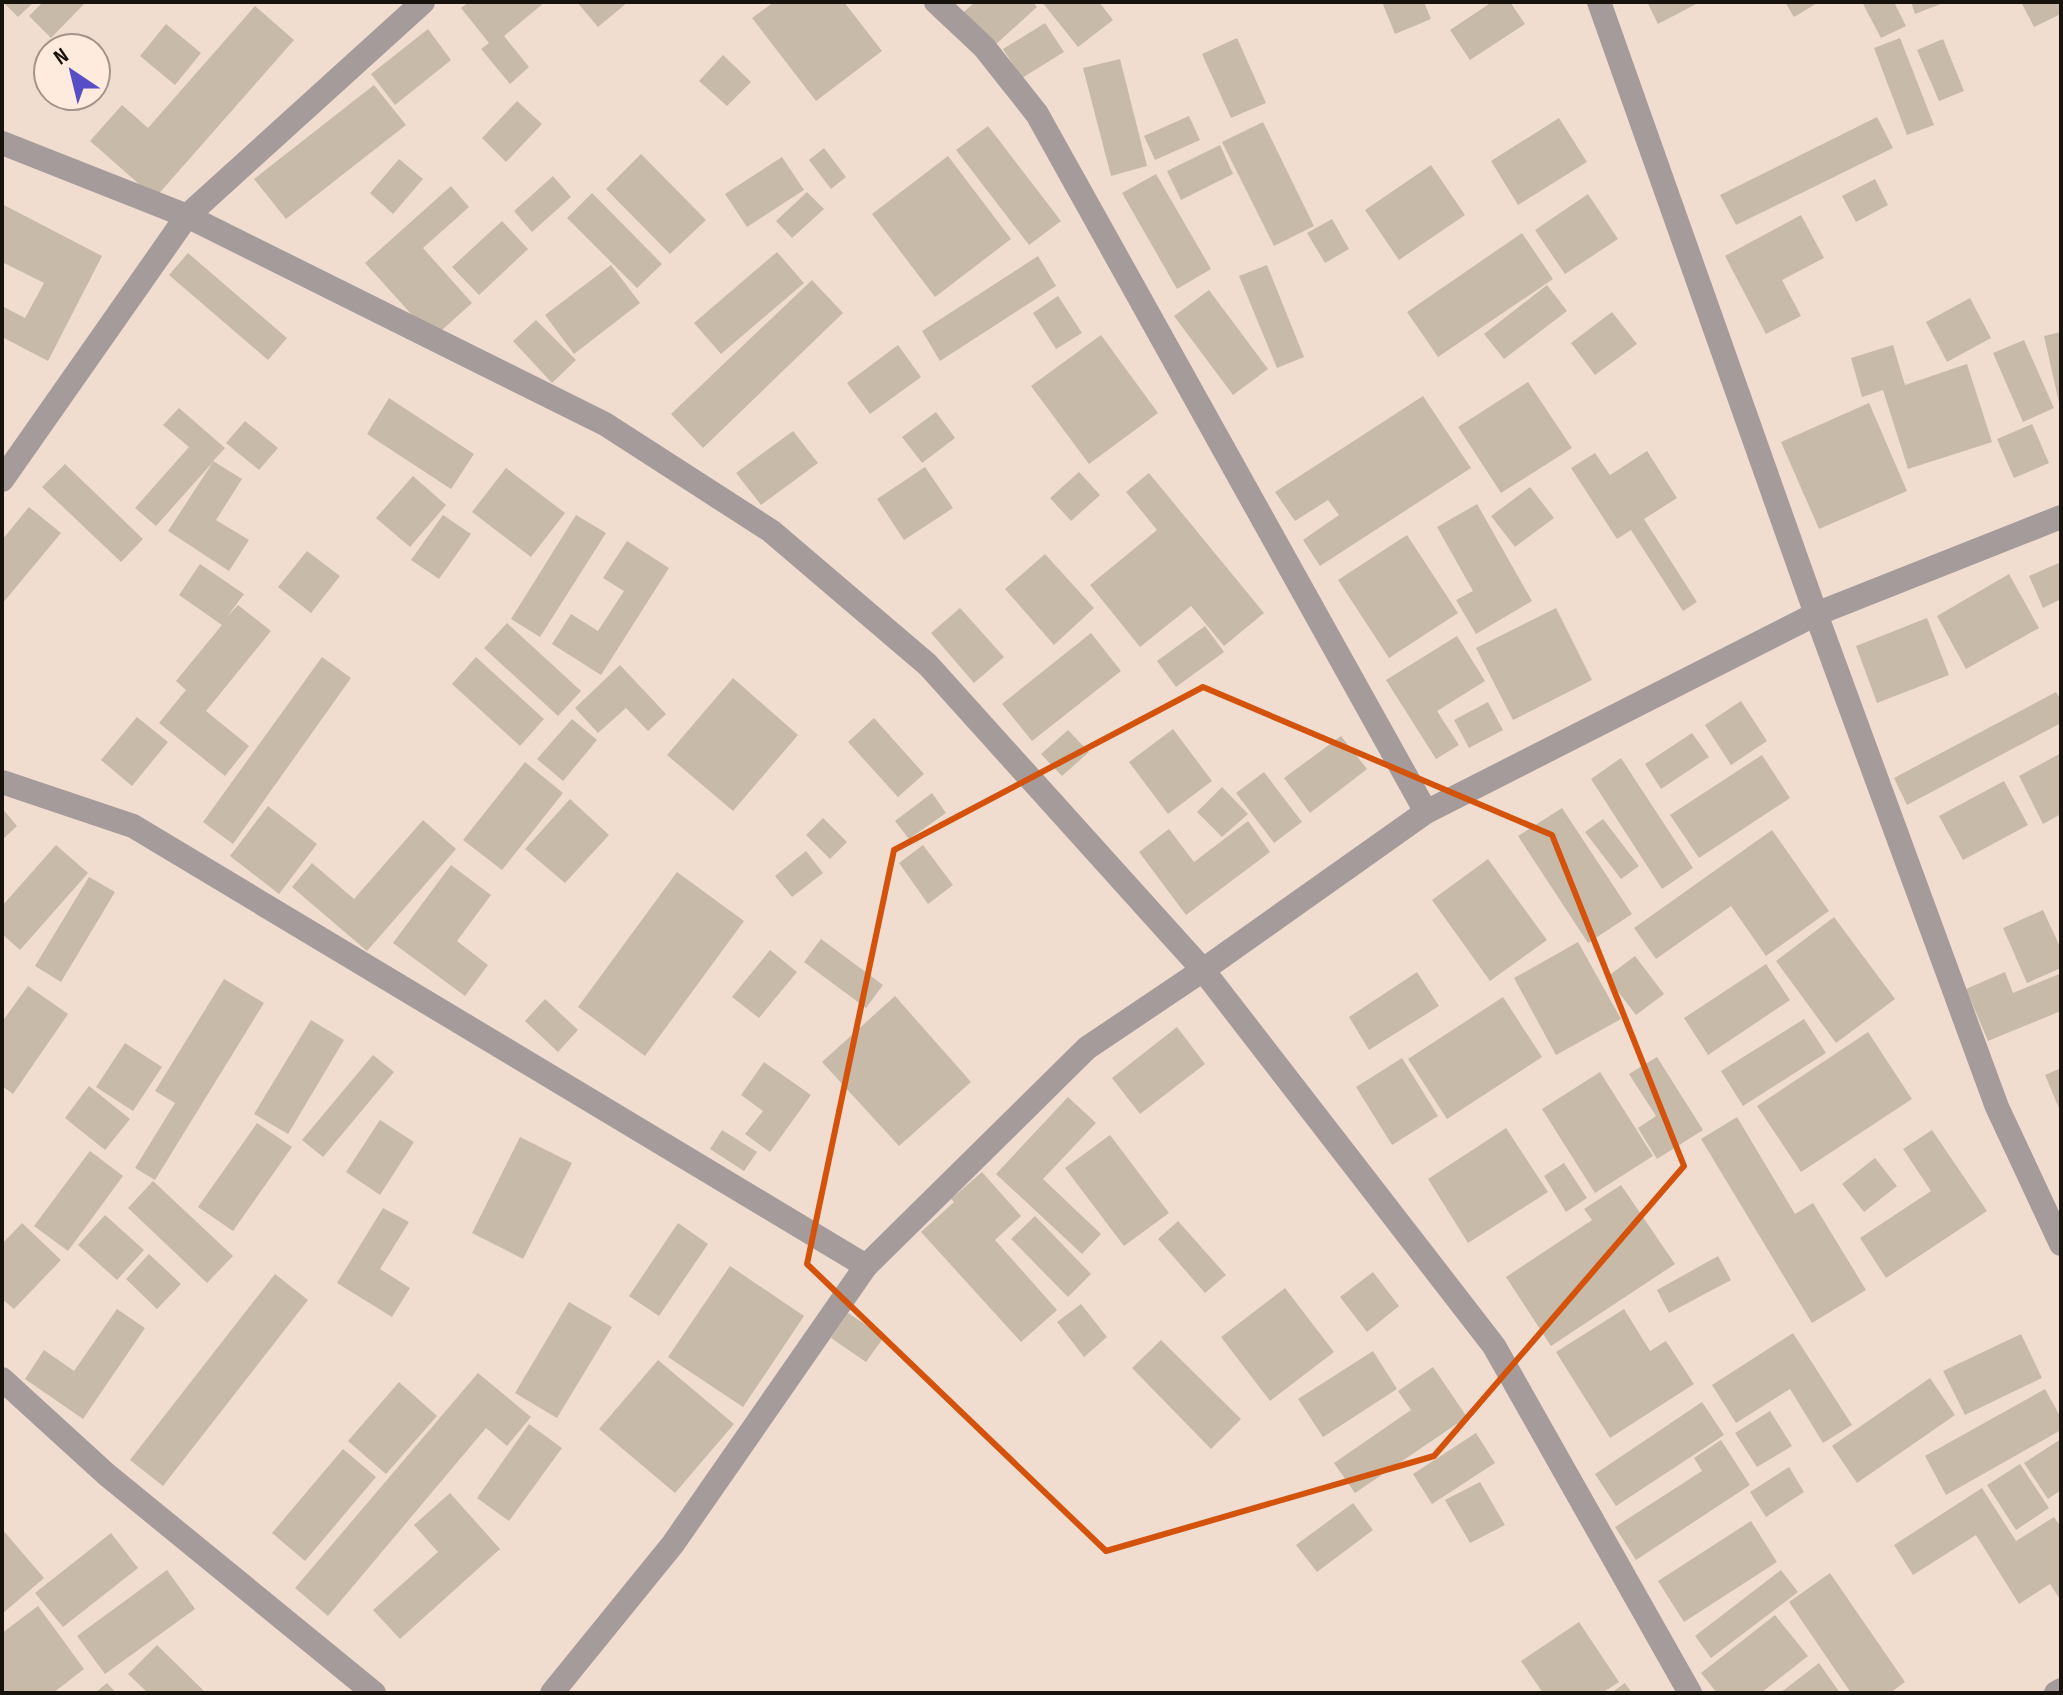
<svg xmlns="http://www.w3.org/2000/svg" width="2063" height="1695" font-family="'Sofia Sans Condensed',sans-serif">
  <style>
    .building { fill: #c7baa9 }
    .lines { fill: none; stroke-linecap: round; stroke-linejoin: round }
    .minor { stroke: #a59b9b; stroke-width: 24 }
    .marked { fill: none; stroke: #d3520c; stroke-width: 6; stroke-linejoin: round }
  </style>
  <rect width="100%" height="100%" fill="#f1ddd0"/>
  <!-- building -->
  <g class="building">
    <polygon points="3,2 34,2 18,17"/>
    <polygon points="43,2 86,2 51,38 29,16"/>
    <polygon points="469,2 545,2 504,36 529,67 510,84 481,49 489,43 461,8"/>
    <polygon points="577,2 628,2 598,27"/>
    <polygon points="774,2 844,2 882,51 816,101 752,18"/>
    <polygon points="975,2 1033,2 1037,7 986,53 956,19"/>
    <polygon points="1042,2 1099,2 1113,20 1078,47"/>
    <polygon points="1382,2 1424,2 1431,19 1395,34"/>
    <polygon points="1492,2 1510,2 1525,24 1470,60 1450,30"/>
    <polygon points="1647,2 1700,2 1658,24"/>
    <polygon points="1785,2 1819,2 1794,17"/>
    <polygon points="1862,2 1894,2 1906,26 1881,38"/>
    <polygon points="1911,2 1946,2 1915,14"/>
    <polygon points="2021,2 2061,2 2061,14 2034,27"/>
    <polygon points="255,6 294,40 155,198 90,141 122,105 148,128"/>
    <polygon points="1045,23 1064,52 1022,78 1003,49"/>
    <polygon points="166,24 201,53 175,85 140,56"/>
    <polygon points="428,29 451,60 395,105 371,74"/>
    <polygon points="1237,38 1266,103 1231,118 1202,54"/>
    <polygon points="1900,38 1934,125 1907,135 1874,48"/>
    <polygon points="1943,39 1964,91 1939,101 1917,50"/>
    <polygon points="723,55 751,82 727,106 699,81"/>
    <polygon points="1120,59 1147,166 1111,176 1083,68"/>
    <polygon points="374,85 406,125 286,219 254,179"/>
    <polygon points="517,101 542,124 506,162 482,138"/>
    <polygon points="1189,116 1200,140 1155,160 1144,136"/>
    <polygon points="1877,117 1893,148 1736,225 1720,195"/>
    <polygon points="1559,118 1587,162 1518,205 1491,161"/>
    <polygon points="1263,122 1314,226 1274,246 1222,142"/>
    <polygon points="988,126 1061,221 1029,245 956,150"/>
    <polygon points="1220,145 1233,174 1181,200 1167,171"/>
    <polygon points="824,148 846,177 831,189 809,160"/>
    <polygon points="641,154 706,220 670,254 606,189"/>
    <polygon points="948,156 1011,239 935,297 872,214"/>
    <polygon points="782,157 804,190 747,227 725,194"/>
    <polygon points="399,159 423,179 393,214 370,193"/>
    <polygon points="1431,165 1465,215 1399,260 1365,210"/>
    <polygon points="1156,174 1211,269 1177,289 1122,193"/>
    <polygon points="553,176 571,197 532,232 514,211"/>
    <polygon points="1875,179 1888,205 1856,222 1842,196"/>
    <polygon points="451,186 469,207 423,248 472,303 433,338 365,263"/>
    <polygon points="807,192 824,209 792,238 776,221"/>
    <polygon points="592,193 662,264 637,288 567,218"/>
    <polygon points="1588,194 1618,239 1565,274 1535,230"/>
    <polygon points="2,204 102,256 48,361 2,337 2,306 25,318 44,283 2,262"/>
    <polygon points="1801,215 1824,258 1782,280 1801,316 1766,334 1725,256"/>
    <polygon points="1332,219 1349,249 1325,263 1307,233"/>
    <polygon points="502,221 528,249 479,295 452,267"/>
    <polygon points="1522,233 1553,279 1438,357 1407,312"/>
    <polygon points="777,252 804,283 721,354 694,323"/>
    <polygon points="188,253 287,338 268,360 169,275"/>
    <polygon points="1038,256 1056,286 940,361 922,331"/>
    <polygon points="611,265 640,303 574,354 545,315"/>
    <polygon points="1267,265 1304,357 1277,368 1239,276"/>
    <polygon points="812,280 843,313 703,448 671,414"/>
    <polygon points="1547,285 1567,311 1504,359 1484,334"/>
    <polygon points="1209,290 1268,369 1233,395 1174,316"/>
    <polygon points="1058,296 1082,333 1056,349 1033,313"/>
    <polygon points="1970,298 1991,338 1947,362 1926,322"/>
    <polygon points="1612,312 1637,344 1595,375 1571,343"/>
    <polygon points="536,320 576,360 552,383 513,341"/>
    <polygon points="2061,332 2061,407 2060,407 2044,336"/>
    <polygon points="1101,335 1158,413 1089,464 1031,386"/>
    <polygon points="2024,340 2054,408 2023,422 1993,353"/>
    <polygon points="898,345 921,377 870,414 847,383"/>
    <polygon points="1893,345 1905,385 1967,364 1992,442 1908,469 1883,390 1862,397 1851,358"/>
    <polygon points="1528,382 1572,448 1501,493 1458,427"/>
    <polygon points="1423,396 1471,468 1320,566 1303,540 1339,515 1328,500 1295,521 1275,492"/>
    <polygon points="389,398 474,454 451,489 367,434"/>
    <polygon points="1869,403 1907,491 1819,529 1781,442"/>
    <polygon points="179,408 225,448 213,461 242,479 216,520 249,540 229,571 168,531 213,462 156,526 135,508 189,447 163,425"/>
    <polygon points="936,412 955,438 922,463 902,437"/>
    <polygon points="245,421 278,448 259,470 226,443"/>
    <polygon points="2032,424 2049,463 2014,478 1997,439"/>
    <polygon points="793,431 818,463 761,505 736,473"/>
    <polygon points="1647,451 1677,498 1644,519 1697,602 1683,611 1631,530 1617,539 1571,468 1595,453 1610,475"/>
    <polygon points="65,464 143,539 121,562 42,487"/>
    <polygon points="925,467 953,508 904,540 877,499"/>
    <polygon points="506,468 565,513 531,557 472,512"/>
    <polygon points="1079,472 1100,495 1071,521 1050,498"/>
    <polygon points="1149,473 1264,613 1224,646 1191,606 1140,647 1090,585 1157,530 1126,492"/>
    <polygon points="413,476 446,505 410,547 376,518"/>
    <polygon points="1530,487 1554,518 1515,547 1491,516"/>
    <polygon points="1477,504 1532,601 1476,634 1456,600 1473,591 1437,527"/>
    <polygon points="29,507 61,533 2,604 2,540"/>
    <polygon points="443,515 471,534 439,579 411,560"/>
    <polygon points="576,515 606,533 540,637 511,619"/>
    <polygon points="1407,535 1458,613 1389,658 1338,580"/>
    <polygon points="627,541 669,568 601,675 552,644 571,614 598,631 624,591 603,578"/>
    <polygon points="307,551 340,576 311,613 278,587"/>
    <polygon points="1045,554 1094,608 1054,645 1005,589"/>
    <polygon points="2061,562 2061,599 2043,608 2029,576"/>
    <polygon points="200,564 244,594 227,617 238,605 271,631 206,711 249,746 225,776 159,723 186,690 176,681 222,625 179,595"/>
    <polygon points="2009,574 2039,628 1966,669 1937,616"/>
    <polygon points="960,608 1004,657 974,683 931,633"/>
    <polygon points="1556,608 1592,680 1513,720 1476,648"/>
    <polygon points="1927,618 1949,675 1877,703 1856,646"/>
    <polygon points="507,623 581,691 558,716 484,648"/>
    <polygon points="1205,626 1224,652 1176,687 1157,661"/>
    <polygon points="1091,633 1121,671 1032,741 1002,704"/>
    <polygon points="1457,636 1485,681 1437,711 1459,745 1436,759 1386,680"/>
    <polygon points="322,657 351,678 233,844 203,822"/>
    <polygon points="476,657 544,719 520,746 452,684"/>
    <polygon points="620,665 666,714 648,731 626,708 598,733 575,708"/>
    <polygon points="733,678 798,735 733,811 667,755"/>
    <polygon points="2056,692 2061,700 2061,723 1907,805 1894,778"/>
    <polygon points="1741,701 1767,741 1731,765 1705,725"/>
    <polygon points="1488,702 1503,730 1469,748 1454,720"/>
    <polygon points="137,717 168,742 132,786 101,760"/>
    <polygon points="874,718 924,774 898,797 848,742"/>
    <polygon points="572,719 597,740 563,781 537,759"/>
    <polygon points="1173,729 1212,781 1168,814 1129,762"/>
    <polygon points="1068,730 1089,752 1062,776 1041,754"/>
    <polygon points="1692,733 1709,757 1661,789 1645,764"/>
    <polygon points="1341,736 1367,769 1310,813 1284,778"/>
    <polygon points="2061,753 2061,814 2043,824 2019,776"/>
    <polygon points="1762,755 1790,798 1699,858 1670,815"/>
    <polygon points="1621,758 1693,868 1662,889 1591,779"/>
    <polygon points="525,762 563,793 502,870 463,840"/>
    <polygon points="1264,772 1302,822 1274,843 1236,793"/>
    <polygon points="2004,781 2028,825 1963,860 1939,816"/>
    <polygon points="1222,787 1248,814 1222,837 1197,812"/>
    <polygon points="932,793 946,813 909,839 895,821"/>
    <polygon points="570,799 609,835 565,883 525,849"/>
    <polygon points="268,806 317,844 279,894 230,856"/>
    <polygon points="2,808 17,826 2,840"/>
    <polygon points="1562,808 1632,914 1588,943 1518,836"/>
    <polygon points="823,818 847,842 830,859 806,835"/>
    <polygon points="1603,819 1639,866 1621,879 1585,832"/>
    <polygon points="423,820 456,849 367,951 292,887 312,863 354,899"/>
    <polygon points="1248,821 1270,852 1186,915 1139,852 1169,829 1194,862"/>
    <polygon points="1772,830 1829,911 1766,956 1731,906 1656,959 1634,928"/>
    <polygon points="56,845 88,873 20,950 2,934 2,906"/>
    <polygon points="923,845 953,885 928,904 899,863"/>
    <polygon points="806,851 823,873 792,897 775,876"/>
    <polygon points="1488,859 1547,940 1490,981 1432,900"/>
    <polygon points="451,865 491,895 457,941 488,965 465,996 393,943"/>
    <polygon points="677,872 744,921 645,1056 578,1007"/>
    <polygon points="89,877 115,892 61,982 35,966"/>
    <polygon points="2043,910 2061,949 2061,968 2027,983 2003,928"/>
    <polygon points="1834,917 1895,999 1836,1043 1776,961"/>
    <polygon points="821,939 883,985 866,1008 804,962"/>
    <polygon points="1578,942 1621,1019 1556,1055 1514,978"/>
    <polygon points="770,950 797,972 759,1018 732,997"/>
    <polygon points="1635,956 1664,994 1636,1015 1607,977"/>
    <polygon points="1766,964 1790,1000 1708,1055 1684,1018"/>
    <polygon points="1417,972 1439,1006 1369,1050 1349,1017"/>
    <polygon points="2005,972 2013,993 2059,974 2061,980 2061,1011 1988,1041 1966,989"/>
    <polygon points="224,979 264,1003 155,1180 135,1168 175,1103 155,1091"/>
    <polygon points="28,986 68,1014 13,1094 2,1086 2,1022"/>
    <polygon points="895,996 971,1082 899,1146 822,1062"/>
    <polygon points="1503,997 1542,1057 1447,1119 1408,1059"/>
    <polygon points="545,999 578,1030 558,1052 525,1021"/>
    <polygon points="1804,1019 1826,1053 1743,1106 1721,1071"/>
    <polygon points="311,1020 344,1040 288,1134 254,1114"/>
    <polygon points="1177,1027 1205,1064 1140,1114 1112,1078"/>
    <polygon points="1868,1032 1912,1099 1801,1172 1757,1106"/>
    <polygon points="125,1043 162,1067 133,1111 96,1087"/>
    <polygon points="373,1055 394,1072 323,1157 302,1140"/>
    <polygon points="1657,1057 1703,1130 1657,1159 1638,1128 1656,1116 1629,1074"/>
    <polygon points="1402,1058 1438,1116 1392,1145 1356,1087"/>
    <polygon points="764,1062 811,1095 770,1152 745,1134 763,1111 741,1095"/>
    <polygon points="2061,1068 2061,1113 2045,1075"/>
    <polygon points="1600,1072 1653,1156 1595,1193 1542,1109"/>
    <polygon points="89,1086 130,1119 105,1150 65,1118"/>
    <polygon points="1068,1097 1096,1123 1043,1179 1101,1234 1082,1254 996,1174"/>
    <polygon points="1737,1117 1795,1214 1813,1203 1866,1290 1812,1323 1701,1139"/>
    <polygon points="380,1120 414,1142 380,1195 346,1172"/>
    <polygon points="257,1123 292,1147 233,1231 198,1207"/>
    <polygon points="1506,1128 1548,1192 1468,1243 1428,1179"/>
    <polygon points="722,1130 757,1152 744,1171 710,1149"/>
    <polygon points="1932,1130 1987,1211 1886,1278 1860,1238 1931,1191 1903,1149"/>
    <polygon points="1110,1135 1169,1213 1124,1246 1065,1168"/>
    <polygon points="520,1137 572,1163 523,1259 472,1233"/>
    <polygon points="90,1151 123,1176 68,1251 34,1226"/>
    <polygon points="1875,1158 1897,1186 1864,1212 1842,1184"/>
    <polygon points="1564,1163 1587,1198 1566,1212 1544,1176"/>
    <polygon points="982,1172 1021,1216 995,1240 1057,1310 1021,1342 921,1232 954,1202 951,1199"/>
    <polygon points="153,1181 233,1256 207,1283 128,1208"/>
    <polygon points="1621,1185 1675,1264 1551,1346 1506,1277 1592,1220 1584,1209"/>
    <polygon points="383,1208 409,1222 380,1269 410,1288 392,1317 337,1283"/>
    <polygon points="105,1215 144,1250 117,1280 78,1245"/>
    <polygon points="1035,1216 1091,1274 1068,1297 1011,1239"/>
    <polygon points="1178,1221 1226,1275 1205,1293 1158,1239"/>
    <polygon points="22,1223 61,1260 14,1309 2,1299 2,1244"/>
    <polygon points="678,1223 708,1244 659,1316 629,1296"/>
    <polygon points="149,1254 181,1284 157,1309 126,1279"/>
    <polygon points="1718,1256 1731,1280 1669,1313 1657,1290"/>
    <polygon points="730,1266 804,1316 743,1407 668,1357"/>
    <polygon points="1373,1272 1399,1306 1367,1332 1340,1297"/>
    <polygon points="275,1274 308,1300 163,1486 130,1460"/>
    <polygon points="1285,1288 1334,1352 1270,1401 1221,1337"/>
    <polygon points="569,1302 612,1327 557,1418 515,1393"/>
    <polygon points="1081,1304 1107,1337 1084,1357 1057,1322"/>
    <polygon points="117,1309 145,1328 83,1419 25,1379 44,1350 74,1371"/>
    <polygon points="1624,1309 1650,1351 1666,1341 1694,1384 1610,1438 1556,1352"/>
    <polygon points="848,1313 884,1337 866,1362 831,1338"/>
    <polygon points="1793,1333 1852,1425 1823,1443 1790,1389 1736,1423 1712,1385"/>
    <polygon points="2021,1334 2042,1378 1965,1415 1943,1371"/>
    <polygon points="1161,1340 1241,1419 1211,1449 1132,1368"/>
    <polygon points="1373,1351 1397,1389 1323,1437 1298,1399"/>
    <polygon points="658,1360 734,1424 675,1493 599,1429"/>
    <polygon points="1433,1367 1467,1417 1355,1493 1334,1463 1411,1410 1398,1391"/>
    <polygon points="478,1373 531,1417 507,1446 486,1428 328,1616 295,1588"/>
    <polygon points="1930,1378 1955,1415 1857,1483 1832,1446"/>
    <polygon points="399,1382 437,1416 386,1474 348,1441"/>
    <polygon points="2045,1389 2061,1418 2061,1430 1946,1495 1925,1456"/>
    <polygon points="1702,1402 1724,1435 1616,1506 1595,1474"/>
    <polygon points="1770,1411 1792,1446 1757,1467 1735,1433"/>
    <polygon points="529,1424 562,1448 509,1521 477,1498"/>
    <polygon points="1476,1433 1495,1463 1432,1504 1413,1474"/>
    <polygon points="2061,1439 2061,1490 2048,1499 2024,1463"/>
    <polygon points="1721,1440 1750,1485 1636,1560 1615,1527 1702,1471 1694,1458"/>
    <polygon points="343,1449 376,1477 305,1561 272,1533"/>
    <polygon points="2020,1464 2049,1508 2016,1530 1987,1485"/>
    <polygon points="1789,1467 1804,1492 1766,1517 1750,1492"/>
    <polygon points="1480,1482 1505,1525 1470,1543 1445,1500"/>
    <polygon points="1982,1488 2016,1541 2054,1517 2061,1527 2061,1601 2050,1584 2019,1604 1976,1535 1913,1575 1894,1545"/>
    <polygon points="450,1493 500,1549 400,1639 373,1610 438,1552 414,1525"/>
    <polygon points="1353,1503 1373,1530 1317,1572 1296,1545"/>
    <polygon points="1751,1521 1777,1562 1684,1622 1658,1581"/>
    <polygon points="2,1529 44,1578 2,1614"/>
    <polygon points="111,1533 138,1568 63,1627 35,1593"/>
    <polygon points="167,1570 195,1609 105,1674 77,1636"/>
    <polygon points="1781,1570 1798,1592 1711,1658 1695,1636"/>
    <polygon points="1830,1573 1905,1682 1890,1693 1851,1693 1789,1602"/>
    <polygon points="38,1606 84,1669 53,1693 2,1693 2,1633"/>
    <polygon points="1775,1615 1808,1656 1761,1693 1717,1693 1701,1673"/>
    <polygon points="1579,1622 1619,1682 1602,1693 1543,1693 1521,1661"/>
    <polygon points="157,1645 206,1693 148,1693 128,1674"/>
    <polygon points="1819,1663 1840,1693 1780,1693"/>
    <polygon points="107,1683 116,1693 95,1693"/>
    <polygon points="1625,1683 1632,1693 1611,1693"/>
  </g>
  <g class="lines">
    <!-- minor -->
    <g class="minor">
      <polyline points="936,2 984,47 1037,114 1426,812"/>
      <polyline points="1599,2 1816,614 1997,1107 2061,1244"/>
      <polyline points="2,143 187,216 605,424 771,531 928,665 1203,970 1494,1346 1690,1693"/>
      <polyline points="2,480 187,216 423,2"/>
      <polyline points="2,782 133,826 866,1266"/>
      <polyline points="2,1379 106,1474 374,1693"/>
      <polyline points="552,1693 673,1544 866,1266 1087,1048 1203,970 1426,812 1816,614 2061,517"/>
      <polyline points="2056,1693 2061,1690"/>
    </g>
  </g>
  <!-- marked area -->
  <path class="marked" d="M1203 687 1552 835 1684 1166 1434 1456 1106 1551 807 1264 894 850Z"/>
  <!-- border -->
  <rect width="2063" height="1695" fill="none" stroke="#18120d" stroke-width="8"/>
  <!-- north arrow -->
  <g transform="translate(72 72) rotate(325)"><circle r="38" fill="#feebdd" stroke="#a2948a" stroke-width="2"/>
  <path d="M0-6L14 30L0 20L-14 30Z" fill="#574dc5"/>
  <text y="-12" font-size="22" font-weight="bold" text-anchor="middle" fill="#18120d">N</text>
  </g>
</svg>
